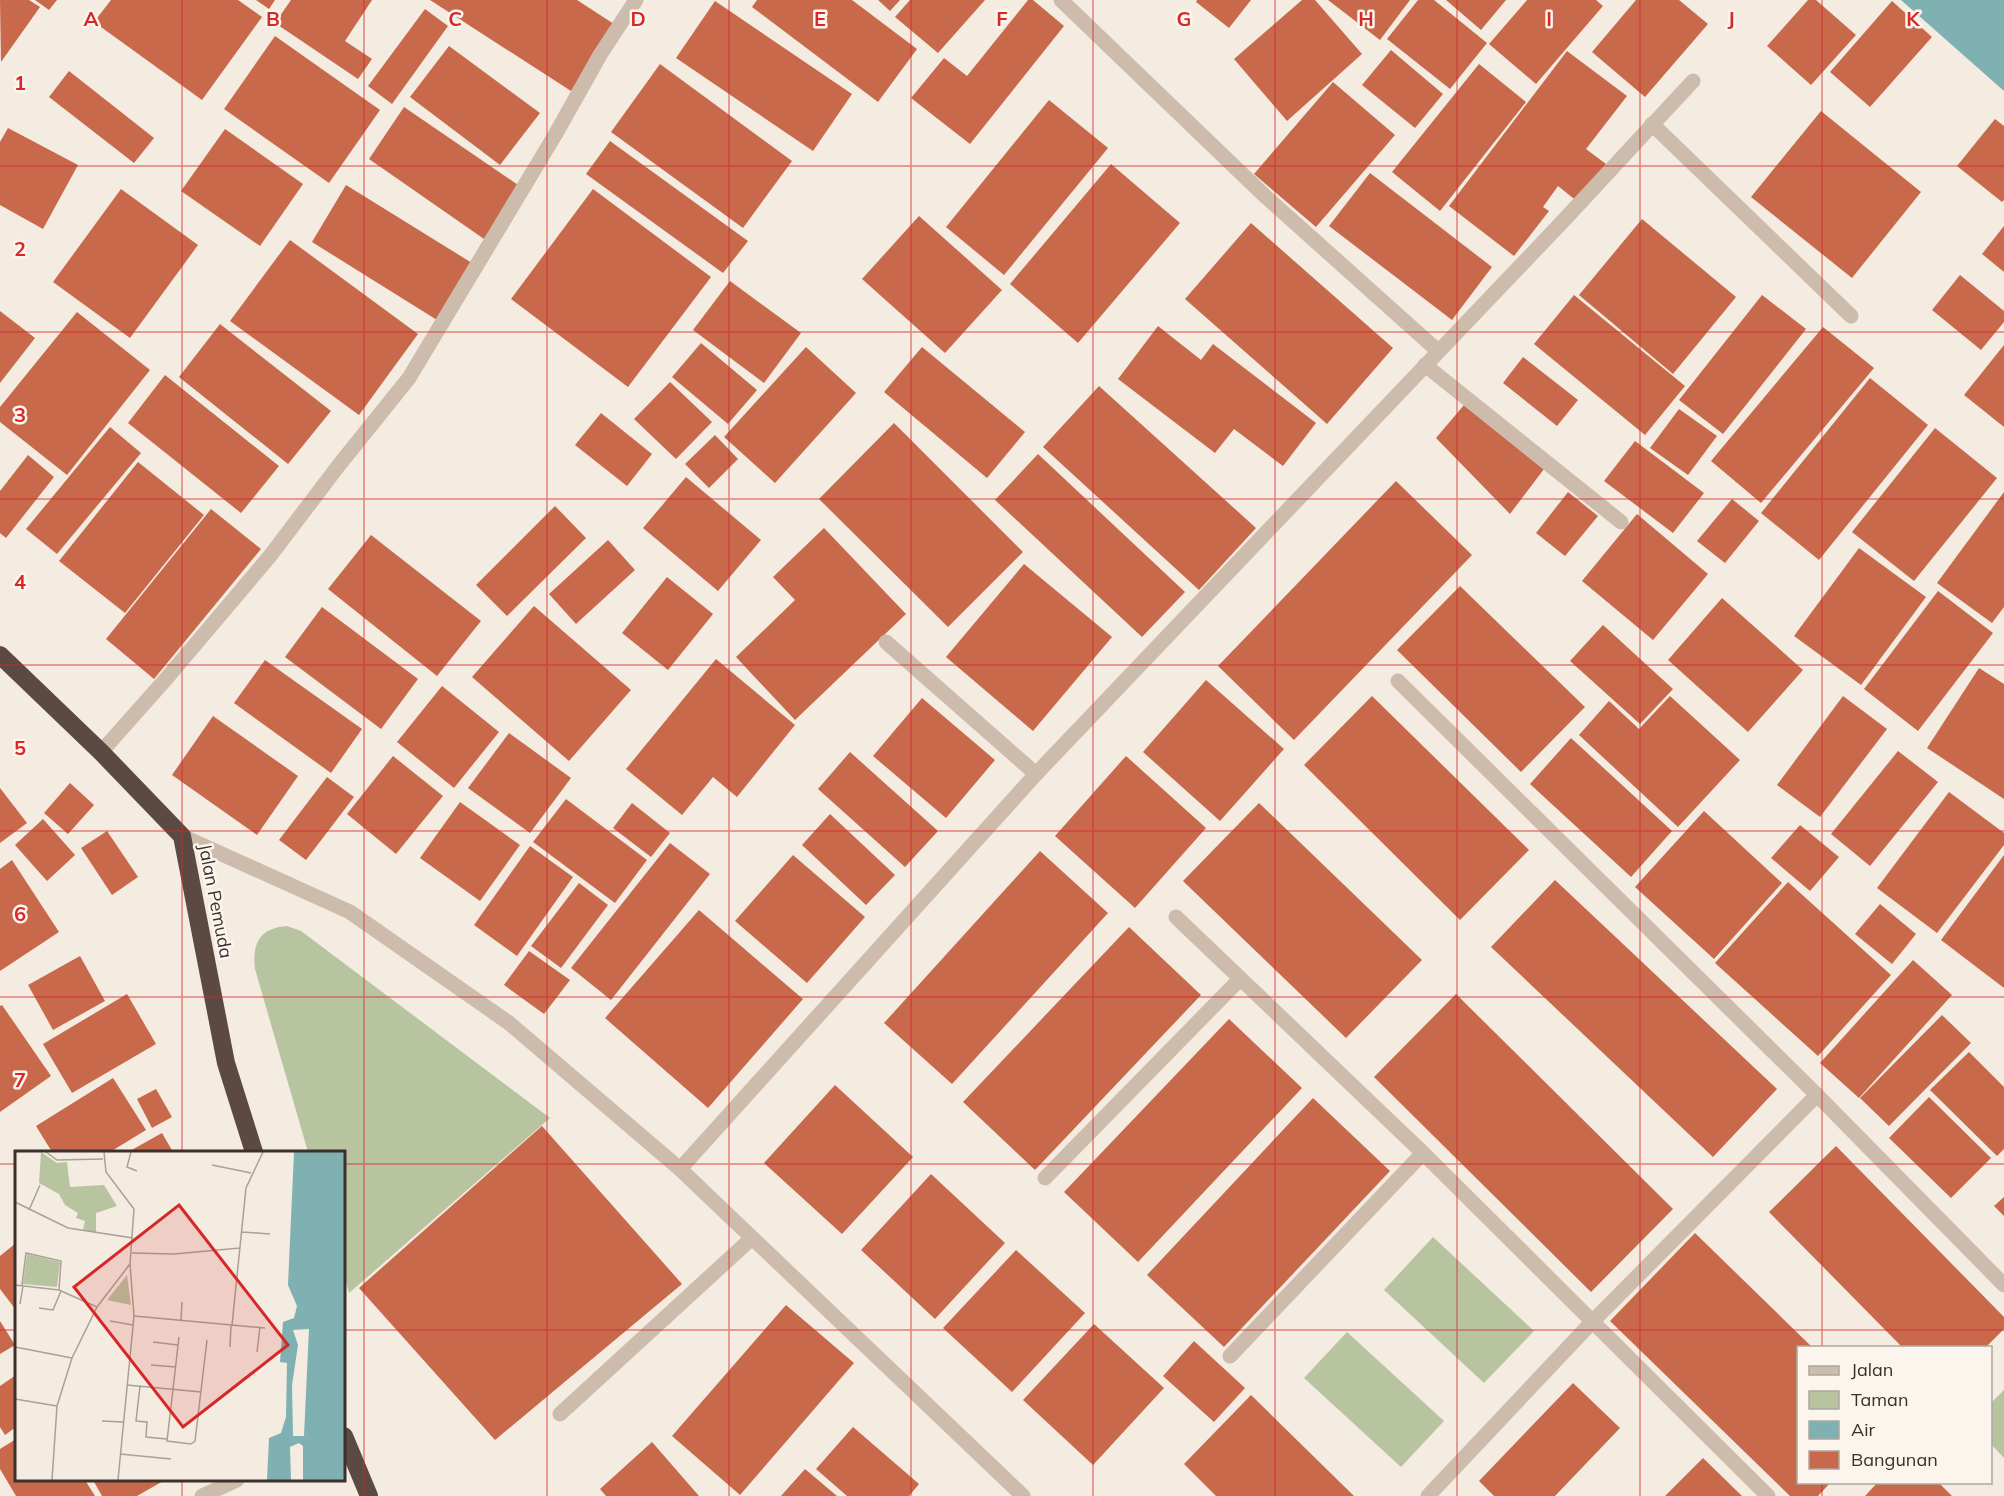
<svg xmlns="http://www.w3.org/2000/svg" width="2004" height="1496" font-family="Mulish,sans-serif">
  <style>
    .green { fill: #b8c4a0 }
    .water { fill: #7fb0b2 }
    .building { fill: #c8694b }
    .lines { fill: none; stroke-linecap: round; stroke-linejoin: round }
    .minor { stroke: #cdbbac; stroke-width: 15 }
    .highway { stroke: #5c4a42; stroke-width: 18 }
    .grid { fill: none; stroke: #d62828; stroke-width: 1.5; stroke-opacity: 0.55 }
    .labels { text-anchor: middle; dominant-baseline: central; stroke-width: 5; stroke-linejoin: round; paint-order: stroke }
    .street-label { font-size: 18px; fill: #3b302b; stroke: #fbf5ee }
    .inset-road { fill: none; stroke: #aaa098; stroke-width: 1.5 }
    .view { fill: #d62828; fill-opacity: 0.15; stroke: #d62828; stroke-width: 3 }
    .inset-edge { fill: none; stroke: #3b302b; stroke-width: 3 }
    .grid-label { font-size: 20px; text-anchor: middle; font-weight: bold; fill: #d62828; stroke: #fbf5ee; stroke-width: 5; stroke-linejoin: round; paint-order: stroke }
  </style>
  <rect width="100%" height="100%" fill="#f4ebe1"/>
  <!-- green -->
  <g class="green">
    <path d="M287 926 301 931 550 1118 349 1293 344 1274V1152H308L255 969C252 943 260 928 287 926Z"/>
    <polygon points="1433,1237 1534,1331 1484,1383 1384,1290"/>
    <polygon points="1347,1332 1444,1421 1401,1467 1304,1378"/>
    <polygon points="2004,1390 2004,1458 1991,1444 1990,1404"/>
  </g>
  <!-- water -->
  <polygon class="water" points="1901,0 2004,0 2004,91"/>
  <!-- building -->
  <g class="building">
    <polygon points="0,0 29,0 40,7 1,62"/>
    <polygon points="35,0 57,0 49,10"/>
    <polygon points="111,0 238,0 262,17 202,100 94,22"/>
    <polygon points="256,0 275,0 269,9"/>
    <polygon points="291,0 372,0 345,41 372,59 358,79 275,23"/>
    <polygon points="430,0 577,0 614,24 571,91"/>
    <polygon points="757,0 852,0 917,49 878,102 752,7"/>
    <polygon points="878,0 900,0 890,11"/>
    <polygon points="910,0 985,0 938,53 895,17"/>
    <polygon points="1028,0 1033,0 1064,26 970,144 911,98 944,58 967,76"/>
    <polygon points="1197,0 1251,0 1229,28 1196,2"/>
    <polygon points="1302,0 1315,0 1362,54 1287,121 1234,59"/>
    <polygon points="1328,0 1410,0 1380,40"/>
    <polygon points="1418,0 1434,0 1487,43 1450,89 1387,39"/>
    <polygon points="1446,0 1506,0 1481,30"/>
    <polygon points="1527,0 1596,0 1603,6 1536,84 1489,44"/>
    <polygon points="1636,0 1679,0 1708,24 1645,97 1592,52"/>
    <polygon points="1808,0 1816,0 1856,35 1811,85 1767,46"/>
    <polygon points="715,1 852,94 813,151 676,58"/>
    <polygon points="1892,1 1932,37 1870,107 1830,72"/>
    <polygon points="425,9 448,26 392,104 368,86"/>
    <polygon points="275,36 380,110 329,183 224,109"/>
    <polygon points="449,46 540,113 500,165 410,97"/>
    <polygon points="1391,50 1443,94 1415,128 1362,85"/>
    <polygon points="1567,51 1627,96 1586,149 1606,164 1578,202 1558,186 1543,207 1549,211 1514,256 1449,206"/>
    <polygon points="660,64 792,161 743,228 611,132"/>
    <polygon points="1479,64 1526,102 1440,211 1392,172"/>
    <polygon points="69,71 154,138 134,163 49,97"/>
    <polygon points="1333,82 1395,135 1316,227 1254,174"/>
    <polygon points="1049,100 1108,148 1004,275 946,227"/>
    <polygon points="404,107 521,187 484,239 369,159"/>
    <polygon points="1821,111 1921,192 1852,278 1751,197"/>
    <polygon points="1995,119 2004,126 2004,200 2002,202 1957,166"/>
    <polygon points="8,128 78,165 43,229 0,205 0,142"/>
    <polygon points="225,129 303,184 260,246 181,191"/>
    <polygon points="610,141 748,241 723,273 586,174"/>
    <polygon points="1111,164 1180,223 1078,343 1010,284"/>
    <polygon points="1370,173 1492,267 1452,320 1329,226"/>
    <polygon points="346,185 472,263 437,320 312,242"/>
    <polygon points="121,189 198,245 130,338 53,282"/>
    <polygon points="593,189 711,277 628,387 511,299"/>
    <polygon points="919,216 1002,290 945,353 862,279"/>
    <polygon points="1642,219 1736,297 1673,374 1579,295"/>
    <polygon points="1251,223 1393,348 1327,424 1185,299"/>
    <polygon points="2004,226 2004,272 1982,254"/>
    <polygon points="290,240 418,334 359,415 230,321"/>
    <polygon points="1960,275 2004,311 2004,322 1981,350 1932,310"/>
    <polygon points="730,281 801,333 764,383 693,330"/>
    <polygon points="1574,295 1685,386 1645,435 1534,344"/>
    <polygon points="1762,295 1806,329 1723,434 1679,400"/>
    <polygon points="0,311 35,338 0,383"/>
    <polygon points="77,312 150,370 67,475 0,422 0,407"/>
    <polygon points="220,324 331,411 288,464 179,377"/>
    <polygon points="1158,326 1201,360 1213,344 1316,423 1283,466 1234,429 1215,453 1118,379"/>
    <polygon points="1823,327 1874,368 1761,503 1711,461"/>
    <polygon points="701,343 757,390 728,424 672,377"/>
    <polygon points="2004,345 2004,427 1964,395"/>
    <polygon points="806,347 856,393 775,483 724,437"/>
    <polygon points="922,347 1025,432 987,478 884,392"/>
    <polygon points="1523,357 1578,400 1557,426 1503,383"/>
    <polygon points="165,375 279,466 241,513 128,423"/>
    <polygon points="1870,378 1928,425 1819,560 1761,513"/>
    <polygon points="670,382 712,422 676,459 634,419"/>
    <polygon points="1099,386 1256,528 1199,590 1043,447"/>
    <polygon points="1464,405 1544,469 1510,514 1436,438"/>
    <polygon points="1679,409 1717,436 1688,475 1650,448"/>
    <polygon points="601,413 652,454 627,486 575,445"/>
    <polygon points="894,423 1023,552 948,627 819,499"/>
    <polygon points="110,427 141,453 57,554 26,529"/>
    <polygon points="1935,428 1997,478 1914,581 1852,532"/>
    <polygon points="715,435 738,459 709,488 685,464"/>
    <polygon points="1635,441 1704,493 1673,533 1604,481"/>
    <polygon points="1038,454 1185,592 1142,637 995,500"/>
    <polygon points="28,455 54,477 6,538 0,533 0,491"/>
    <polygon points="138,462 204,515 125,613 59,561"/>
    <polygon points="686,477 761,540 718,591 643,528"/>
    <polygon points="1396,481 1472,555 1294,740 1218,666"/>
    <polygon points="1568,492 1598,516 1565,556 1536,533"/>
    <polygon points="2004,492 2004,607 1992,623 1937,583"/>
    <polygon points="1732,499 1759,521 1725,563 1697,541"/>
    <polygon points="555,506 586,538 507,616 476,585"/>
    <polygon points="211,509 261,549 154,679 106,639"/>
    <polygon points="1637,514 1708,574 1653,640 1582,581"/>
    <polygon points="824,528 906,614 795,720 736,657 795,600 773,577"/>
    <polygon points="371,535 481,621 437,676 328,589"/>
    <polygon points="608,540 635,570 576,624 549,594"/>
    <polygon points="1859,548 1926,597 1861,685 1794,636"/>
    <polygon points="1024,564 1112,637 1033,731 946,657"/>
    <polygon points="667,577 713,614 668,670 622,633"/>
    <polygon points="1460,586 1585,707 1521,772 1397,650"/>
    <polygon points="1938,591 1993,633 1918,731 1864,689"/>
    <polygon points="1722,598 1803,670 1748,732 1668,660"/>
    <polygon points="534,606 631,690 569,761 472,677"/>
    <polygon points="322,607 418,679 381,729 285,657"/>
    <polygon points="1603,625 1673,689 1640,724 1570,661"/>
    <polygon points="716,659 795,725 737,797 713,777 682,815 626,769"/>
    <polygon points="265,660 362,729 331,773 234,703"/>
    <polygon points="1979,668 2004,684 2004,799 1927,748"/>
    <polygon points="1206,680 1284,749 1220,821 1143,752"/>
    <polygon points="442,686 499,732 454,788 397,742"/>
    <polygon points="1372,696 1529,850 1460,920 1304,765"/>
    <polygon points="1670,696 1740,760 1678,827 1579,735 1609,701 1639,729"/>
    <polygon points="1843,696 1887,729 1820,817 1777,785"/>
    <polygon points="922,698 995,760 946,818 873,756"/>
    <polygon points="213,716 298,776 257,835 172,775"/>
    <polygon points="509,733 571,778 530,833 468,788"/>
    <polygon points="1571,738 1672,831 1631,877 1530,784"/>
    <polygon points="1898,751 1938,782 1870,866 1831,834"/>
    <polygon points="850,752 938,831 905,867 818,789"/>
    <polygon points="393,756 443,796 396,854 347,814"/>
    <polygon points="1126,756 1206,828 1135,908 1055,836"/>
    <polygon points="327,777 354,797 306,860 279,840"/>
    <polygon points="70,783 94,805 68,834 44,813"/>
    <polygon points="0,788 27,823 0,843"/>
    <polygon points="1949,792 2004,833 2004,845 1937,933 1877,888"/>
    <polygon points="566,799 647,860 615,903 533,842"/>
    <polygon points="460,802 520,845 480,901 420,858"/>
    <polygon points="632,803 670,833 651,857 613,828"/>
    <polygon points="1259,803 1422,960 1346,1038 1183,881"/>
    <polygon points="1704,811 1782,883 1714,959 1635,887"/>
    <polygon points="830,814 895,875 866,905 802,845"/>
    <polygon points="43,819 75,855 47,881 15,845"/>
    <polygon points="1800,825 1839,857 1810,891 1771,858"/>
    <polygon points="107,831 138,877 112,895 81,848"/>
    <polygon points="670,843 710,874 611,1000 571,968"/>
    <polygon points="530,846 573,877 517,956 474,925"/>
    <polygon points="1040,851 1108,913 952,1084 884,1023"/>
    <polygon points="793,855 865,917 807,983 735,921"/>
    <polygon points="2004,855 2004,988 1941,940"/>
    <polygon points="12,860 59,932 0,971 0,869"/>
    <polygon points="1555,880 1777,1089 1713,1157 1491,947"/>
    <polygon points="1788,882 1891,975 1818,1056 1715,963"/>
    <polygon points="579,883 608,905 561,968 531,946"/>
    <polygon points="1880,904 1916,934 1892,964 1855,934"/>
    <polygon points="699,910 803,999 708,1108 605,1018"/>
    <polygon points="1129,927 1201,995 1035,1170 963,1102"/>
    <polygon points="529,951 570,980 544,1014 504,985"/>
    <polygon points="80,956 105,1001 53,1030 28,985"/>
    <polygon points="1913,960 1952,995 1859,1098 1820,1063"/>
    <polygon points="127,994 156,1044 72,1093 43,1044"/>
    <polygon points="1456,994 1673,1209 1591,1292 1374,1077"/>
    <polygon points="2,1005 51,1076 0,1112 0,1006"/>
    <polygon points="1942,1015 1971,1043 1889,1126 1860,1098"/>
    <polygon points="1229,1019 1302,1088 1138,1262 1064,1192"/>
    <polygon points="1969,1052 2004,1087 2004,1149 1997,1156 1930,1090"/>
    <polygon points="113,1078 146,1130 110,1152 52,1152 36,1126"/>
    <polygon points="835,1085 913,1157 842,1234 764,1163"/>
    <polygon points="156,1089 172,1117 152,1128 137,1099"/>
    <polygon points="1929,1097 1991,1158 1951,1198 1889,1138"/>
    <polygon points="1313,1098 1390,1171 1224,1347 1147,1275"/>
    <polygon points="542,1126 682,1284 495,1440 359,1288"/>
    <polygon points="162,1133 173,1152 128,1152"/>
    <polygon points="1836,1146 2004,1317 2004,1329 1985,1348 1903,1348 1769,1212"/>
    <polygon points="931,1174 1005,1243 935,1319 861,1250"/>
    <polygon points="2004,1197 2004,1216 1994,1206"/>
    <polygon points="1695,1233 1813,1348 1798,1348 1798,1482 1831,1482 1818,1496 1790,1496 1610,1321"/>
    <polygon points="16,1243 16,1310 0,1289 0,1256"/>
    <polygon points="1016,1250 1085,1313 1012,1392 943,1328"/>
    <polygon points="786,1305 854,1363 740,1495 672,1436"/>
    <polygon points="0,1321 15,1345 0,1354"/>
    <polygon points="1094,1324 1164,1388 1093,1465 1023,1400"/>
    <polygon points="1194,1341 1245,1388 1214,1422 1163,1376"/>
    <polygon points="16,1375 16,1427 5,1435 0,1427 0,1386"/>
    <polygon points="1573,1383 1620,1428 1555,1496 1494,1496 1479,1481"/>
    <polygon points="1251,1395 1354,1496 1216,1496 1184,1464"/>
    <polygon points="853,1427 919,1484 909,1496 847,1496 816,1469"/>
    <polygon points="16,1439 16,1480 85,1480 95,1496 16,1496 0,1469 0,1449"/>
    <polygon points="652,1442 699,1496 606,1496 600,1489"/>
    <polygon points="1703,1458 1742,1496 1665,1496"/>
    <polygon points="805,1469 837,1496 781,1496"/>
    <polygon points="93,1480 165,1480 137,1496 102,1496"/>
    <polygon points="1878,1482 1938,1482 1952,1496 1865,1496"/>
  </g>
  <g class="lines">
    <!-- minor -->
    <g class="minor">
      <polyline points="1061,0 1265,196 1438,351"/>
      <polyline points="1652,124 1851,316"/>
      <polyline points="1425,365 1621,522"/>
      <polyline points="886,642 1036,774"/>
      <polyline points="1398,681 1817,1095 2004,1285"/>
      <polyline points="101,752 166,679 270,556 339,465 409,378 555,135 600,55 636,0"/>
      <polyline points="182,836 350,912 509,1023 680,1169 1023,1496"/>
      <polyline points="1176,917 1423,1153 1768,1496"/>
      <polyline points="680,1169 1036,774 1565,219 1693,81"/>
      <polyline points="1045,1178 1240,979"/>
      <polyline points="1230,1356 1423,1153"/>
      <polyline points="560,1414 752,1238"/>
      <polyline points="202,1496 237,1480"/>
      <polyline points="1428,1496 1593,1321 1817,1095"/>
    </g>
    <!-- highway -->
    <g class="highway">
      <polyline points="0,655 101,752 182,836 226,1063 254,1152"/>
      <polyline points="344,1436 369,1496"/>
    </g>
  </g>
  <!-- grid -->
  <path class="grid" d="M182 0V1152M364 0V1496M547 0V1496M729 0V1496M911 0V1496M1093 0V1496M1275 0V1496M1457 0V1496M1640 0V1496M1822 0V1348M0 166H2004M0 332H2004M0 499H2004M0 665H2004M0 831H2004M0 997H2004M0 1164H16M344 1164H2004M0 1330H16M344 1330H2004M182 1480V1496M1822 1482V1496"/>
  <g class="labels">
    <!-- street labels -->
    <g class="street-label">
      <text transform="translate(216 901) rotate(79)">Jalan Pemuda</text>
    </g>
  </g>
  <!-- overview -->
  <g transform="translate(15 1151)">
    <rect width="330" height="330" fill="#f4ebe1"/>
    <path d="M26 1 42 12 52 11 55 36 89 34 102 55 81 62V81L68 79 70 70 61 67 63 62 50 54 44 43 24 32ZM12 103 45 111 42 136 8 133ZM112 124 116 154 92 149Z" fill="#b8c4a0"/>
    <path d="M279 1H330V329H252L254 287 266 282 271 266 272 212 265 211 268 171 279 167 282 155 273 134Z" fill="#7fb0b2"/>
    <path d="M294 178 289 285H278L277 234 283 194 278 179ZM284 292 288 295V329H276L275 296Z" fill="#f4ebe1"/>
    <path class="inset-road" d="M31 1 42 9 88 8M116 1 112 16 122 20M197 14 236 22M0 51 53 77 118 87M14 59 25 34M227 81 255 83M117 102 159 103 225 97M0 134 44 139 82 156M7 134 11 102 46 110 44 139M5 153 8 135M24 157 38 159 46 140M119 165 250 177M166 169 167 151M95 170 118 174M217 174 231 37 248 1M164 186 152 290 176 293 180 290 192 189M138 191 163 194M0 196 57 207M215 196 216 174M242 201 245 176M136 214 161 216M112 234 186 241M125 235 121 270 132 271 131 286 152 288M0 248 42 255M87 270 108 271M105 303 156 308M37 329 42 255 57 207 82 156 115 113 119 58 91 21 89 1M103 329 119 165 115 113"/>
    <path class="view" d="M164 54 273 194 168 276 59 136Z"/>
    <rect width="330" height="330" class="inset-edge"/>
  </g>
  <g class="grid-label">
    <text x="91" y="26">A</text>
    <text x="273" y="26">B</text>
    <text x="455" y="26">C</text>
    <text x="638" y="26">D</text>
    <text x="820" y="26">E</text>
    <text x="1002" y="26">F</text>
    <text x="1184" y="26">G</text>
    <text x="1366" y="26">H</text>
    <text x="1549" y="26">I</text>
    <text x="1731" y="26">J</text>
    <text x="1913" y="26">K</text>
    <text x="20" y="90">1</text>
    <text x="20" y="256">2</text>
    <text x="20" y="422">3</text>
    <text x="20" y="589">4</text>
    <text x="20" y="755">5</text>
    <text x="20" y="921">6</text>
    <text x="20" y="1087">7</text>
  </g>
  <!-- legend -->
  <rect x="1797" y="1346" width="195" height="138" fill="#fbf5ee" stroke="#aea6a0" stroke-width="1.5"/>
  <rect x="1809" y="1366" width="30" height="9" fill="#cdbbac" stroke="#aea6a0" stroke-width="1.5"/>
  <text x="1851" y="1376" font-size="18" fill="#3b302b">Jalan</text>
  <rect x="1809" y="1391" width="30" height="18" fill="#b8c4a0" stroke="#aea6a0" stroke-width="1.5"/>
  <text x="1851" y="1406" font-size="18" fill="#3b302b">Taman</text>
  <rect x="1809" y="1421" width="30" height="18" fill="#7fb0b2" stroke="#aea6a0" stroke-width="1.5"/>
  <text x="1851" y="1436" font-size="18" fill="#3b302b">Air</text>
  <rect x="1809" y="1451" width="30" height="18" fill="#c8694b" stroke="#aea6a0" stroke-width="1.5"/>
  <text x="1851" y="1466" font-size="18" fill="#3b302b">Bangunan</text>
</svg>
